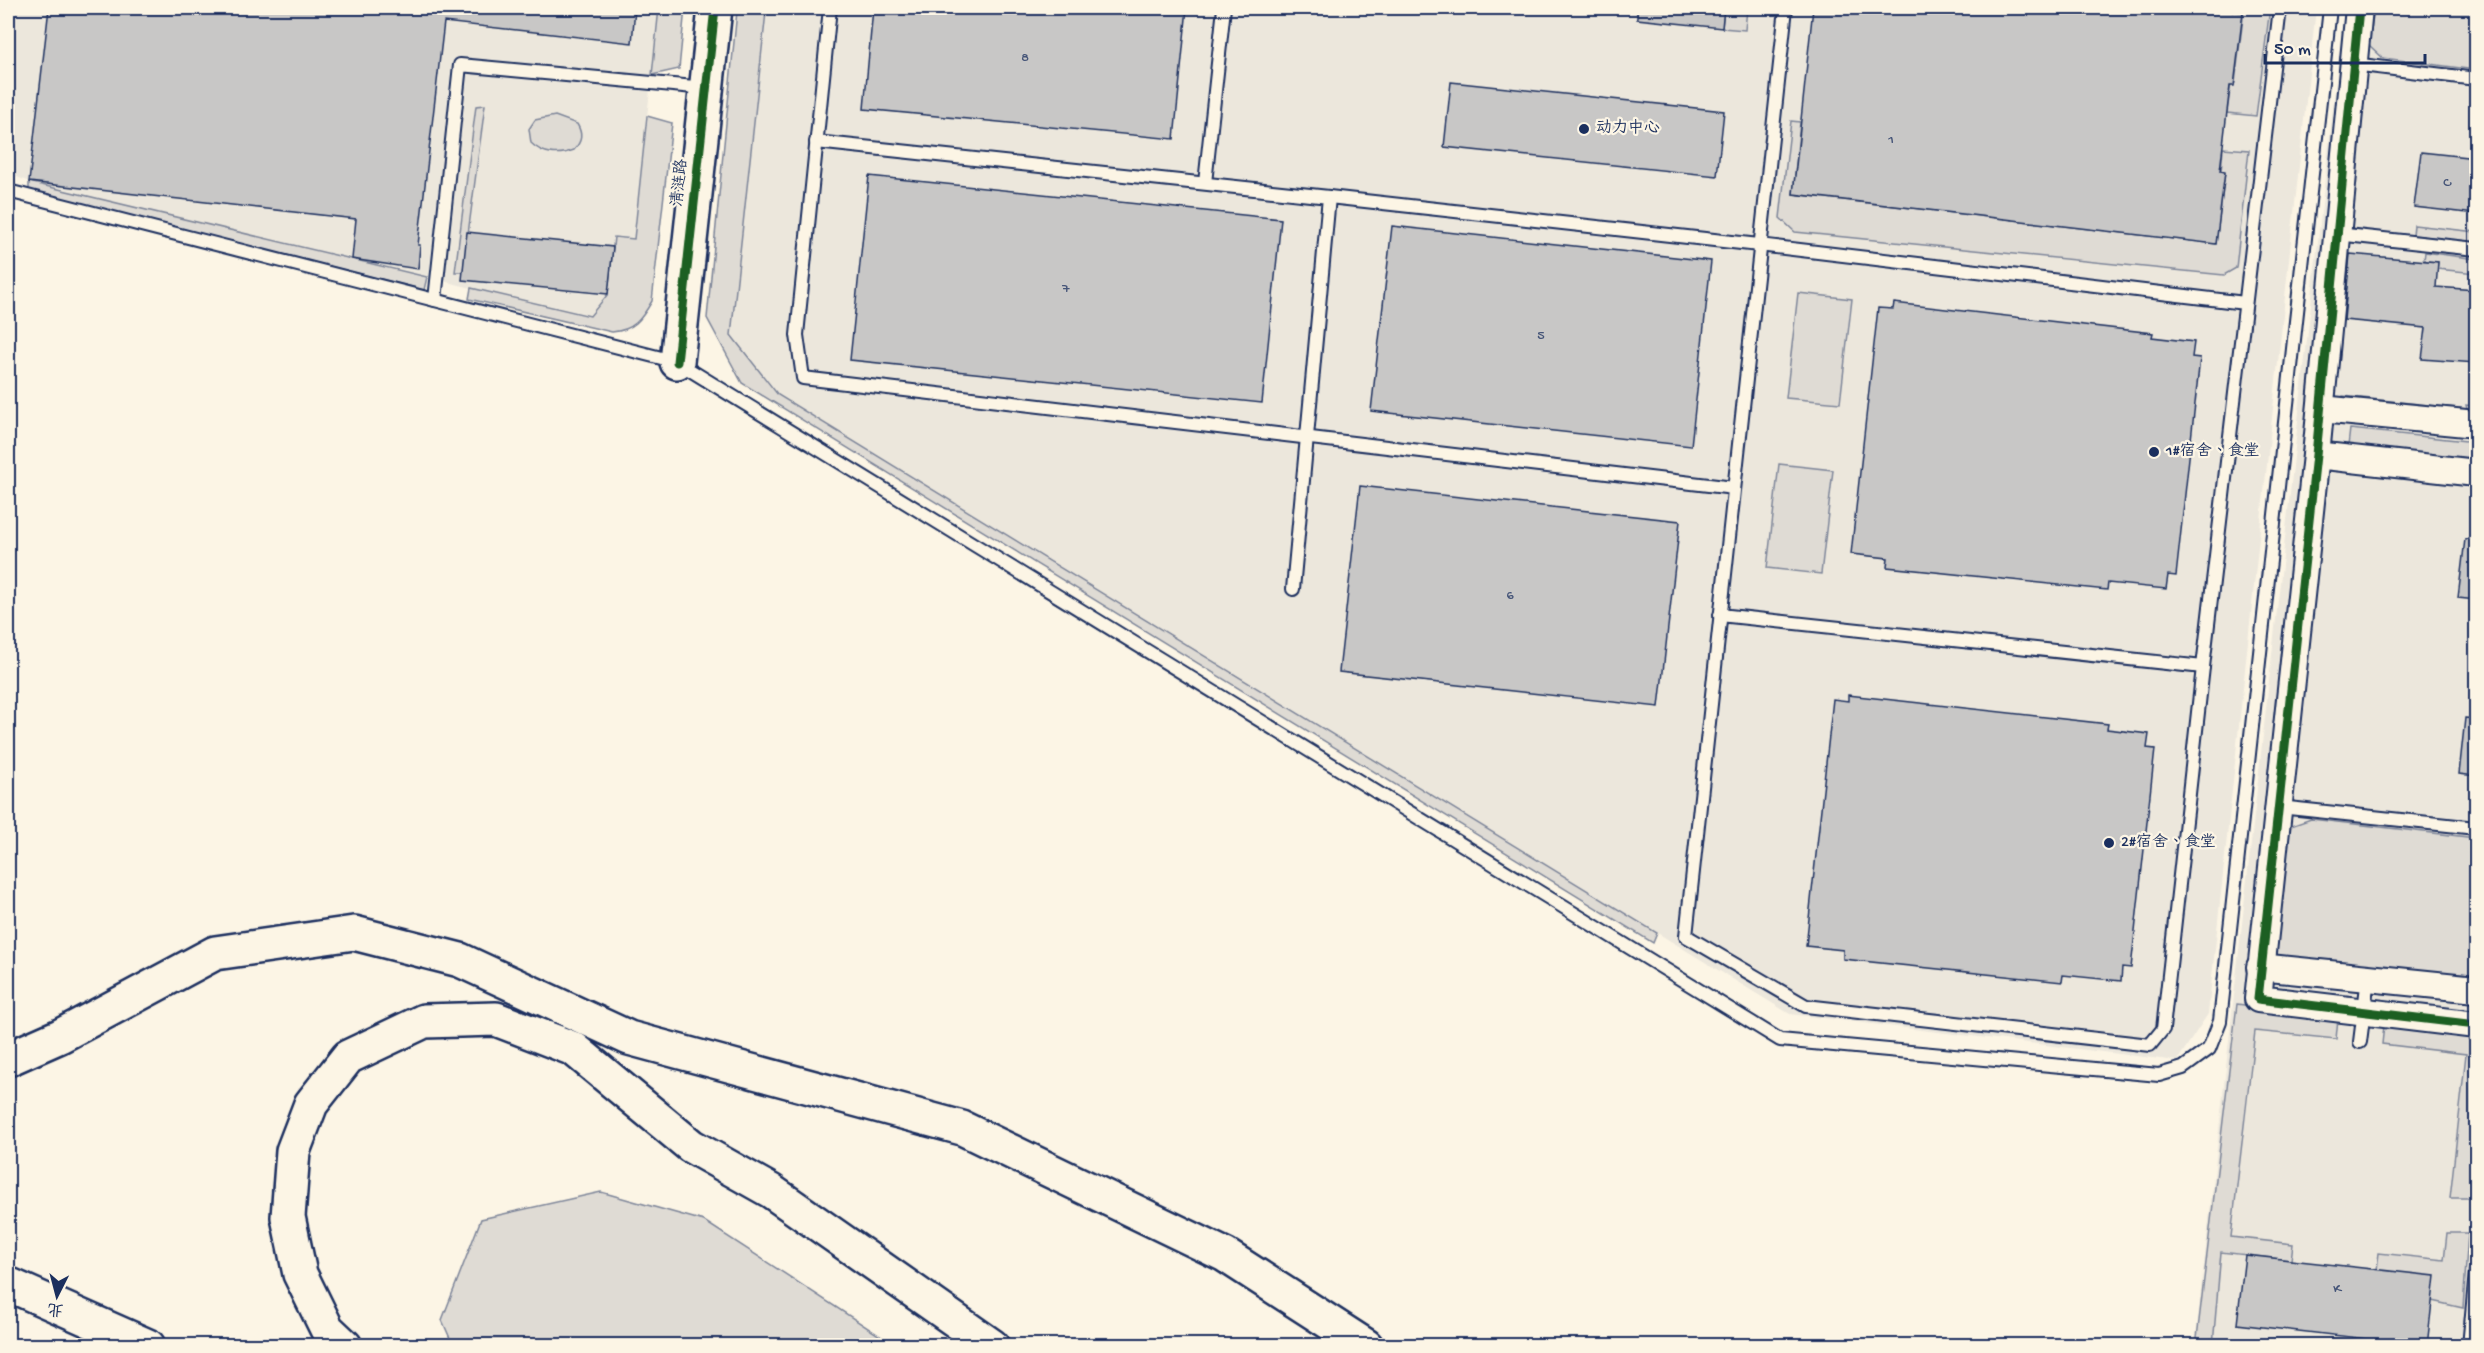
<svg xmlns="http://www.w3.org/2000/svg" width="2484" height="1353" font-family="'Gochi Hand','LXGW WenKai TC',sans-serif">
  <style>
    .built { fill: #ece7dc }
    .green { fill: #dfdbd4; stroke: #7d8599; stroke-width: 1.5 }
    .building { fill: #c8c7c6; stroke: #1b2f5e; stroke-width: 1.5 }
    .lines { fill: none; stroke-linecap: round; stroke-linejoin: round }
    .lane-casing { stroke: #1b2f5e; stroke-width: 16 }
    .street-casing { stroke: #1b2f5e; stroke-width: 30 }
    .secondary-casing { stroke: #1b2f5e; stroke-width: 38 }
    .highway-casing { stroke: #1b2f5e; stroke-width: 38 }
    .lane { stroke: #fcf5e5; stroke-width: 12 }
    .street { stroke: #fcf5e5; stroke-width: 26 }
    .secondary { stroke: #fcf5e5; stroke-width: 33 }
    .highway { stroke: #fcf5e5; stroke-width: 33 }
    .cycleway-casing { stroke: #fcf5e5; stroke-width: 13 }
    .cycleway { stroke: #1b5e20; stroke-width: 9 }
    .poi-dot { fill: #1b2f5e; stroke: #fcf5e5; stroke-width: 2 }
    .labels { text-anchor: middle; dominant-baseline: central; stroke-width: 4.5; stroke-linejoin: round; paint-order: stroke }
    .number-label { font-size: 14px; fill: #465578 }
    .poi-label { font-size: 16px; fill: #1b2f5e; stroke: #fcf5e5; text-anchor: start }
    .street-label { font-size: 16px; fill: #1b2f5e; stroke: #fcf5e5 }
  </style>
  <rect width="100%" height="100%" fill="#fcf5e5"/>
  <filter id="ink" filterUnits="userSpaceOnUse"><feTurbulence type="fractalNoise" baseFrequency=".0167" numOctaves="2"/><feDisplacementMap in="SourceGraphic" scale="12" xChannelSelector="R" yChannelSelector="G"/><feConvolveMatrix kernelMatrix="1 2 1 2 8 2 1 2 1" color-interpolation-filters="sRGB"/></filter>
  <g filter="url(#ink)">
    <!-- built -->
    <g class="built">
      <polygon points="8,8 659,8 627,299 597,318 29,182 8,173"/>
      <polygon points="766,8 2316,8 2208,1014 2177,1061 1790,1014 778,395 731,335"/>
      <polygon points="2344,8 2476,8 2476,1345 2195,1346"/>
    </g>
    <!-- green -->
    <g class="green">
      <polygon points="659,8 685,8 679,69 652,75"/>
      <polygon points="1724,8 1747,8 1745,30 1722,28"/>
      <polygon points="2229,8 2270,8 2256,116 2227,113 2231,83 2235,83 2244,10"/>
      <polygon points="2374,8 2476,8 2476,70 2383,58 2369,45"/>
      <polygon points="737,11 766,12 731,335 778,395 1657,933 1653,943 742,383 707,318"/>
      <polygon points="485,105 463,272 455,272 476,106"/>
      <path d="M555 116 577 124C583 134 582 141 574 150 559 156 543 155 531 143L529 129 535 120Z"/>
      <path d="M647 116 672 123 652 301C641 320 634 330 612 332L469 299 471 288 590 316 608 294 614 237 634 239Z"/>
      <polygon points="1791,121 1800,122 1793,194 2216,244 2225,173 2221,172 2223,148 2249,150 2236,268 2224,275 1795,232 1780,218"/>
      <polygon points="29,182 427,277 424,290 29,190"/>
      <polygon points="2414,225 2476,232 2476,242 2413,235"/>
      <polygon points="2425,252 2476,259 2476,273 2437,269 2438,262 2424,261"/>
      <polygon points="1798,293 1852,299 1840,403 1786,398"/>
      <polygon points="2343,396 2467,409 2466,405 2476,406 2476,417 2342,401"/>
      <polygon points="2350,429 2476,442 2476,460 2348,446"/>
      <polygon points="1779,464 1833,470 1821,574 1767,568"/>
      <polygon points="2311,819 2476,838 2476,982 2282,961 2276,954 2287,835 2291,826"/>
      <polygon points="2237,1004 2338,1018 2336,1039 2255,1031 2231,1237 2293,1244 2291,1260 2221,1252 2213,1345 2196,1346"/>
      <polygon points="2384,1025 2476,1035 2474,1198 2450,1198 2466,1054 2382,1044"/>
      <polygon points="601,1192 704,1221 894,1345 453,1345 442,1320 481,1219"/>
      <polygon points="2447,1233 2468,1233 2463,1308 2432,1301 2377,1270 2379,1253 2444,1260"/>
    </g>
    <!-- building -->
    <g class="building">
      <polygon points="49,8 635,8 632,43 444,22 418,245 420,245 418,269 352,259 356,219 29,182"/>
      <polygon points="873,8 1187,8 1174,139 864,109"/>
      <polygon points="1637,8 1724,8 1722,28 1637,19"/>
      <polygon points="1813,8 2207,8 2243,12 2234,86 2230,86 2220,171 2225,172 2216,244 1793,194"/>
      <polygon points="1451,82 1724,111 1717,176 1444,147"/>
      <polygon points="2421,152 2476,158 2476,214 2414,207"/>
      <polygon points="869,176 1281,219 1262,403 850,360"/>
      <polygon points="1392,226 1711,261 1691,446 1371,411"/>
      <polygon points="467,232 613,247 608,294 462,280"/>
      <polygon points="2350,254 2438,262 2436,287 2476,290 2476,363 2422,359 2426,328 2344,320"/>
      <polygon points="1894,303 2153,333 2152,337 2194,342 2192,357 2200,358 2176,576 2168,575 2166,589 2108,583 2107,590 1887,567 1888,558 1851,554 1878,308 1893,309"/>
      <polygon points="1360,486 1680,521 1659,707 1339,672"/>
      <polygon points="2465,539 2476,540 2476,600 2458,598"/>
      <polygon points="1848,695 2108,724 2107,729 2149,734 2147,748 2155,749 2131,968 2122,967 2121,981 2063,975 2062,982 1843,959 1843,950 1806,946 1833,699 1848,701"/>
      <polygon points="2465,718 2476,719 2476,776 2459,774"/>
      <polygon points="2245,1255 2435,1276 2427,1346 2237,1324"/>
    </g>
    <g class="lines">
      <defs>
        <g id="lane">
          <polyline points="830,8 797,335 803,378 1734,488"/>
          <polyline points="1786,8 1686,936 1806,1006 2150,1045 2163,1029 2203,667 2280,8"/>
          <polyline points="2353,64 2476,79"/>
          <polyline points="816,142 1329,197 1293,589"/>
          <polyline points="1205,183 1224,8"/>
          <polyline points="8,191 677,362 1780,1040 2159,1075 2183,1068 2209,1049 2220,1021 2330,8"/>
          <polyline points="1329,197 1759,245 2245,303"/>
          <polyline points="2337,234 2476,249"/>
          <polyline points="435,300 460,65 705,88"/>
          <polyline points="1720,615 2203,667"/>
          <polyline points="2279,807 2476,828"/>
          <polyline points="2360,1042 2368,978"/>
          <polyline points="2469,1346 2476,1272"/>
        </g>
        <g id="street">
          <polyline points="2359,8 2316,455 2258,999 2476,1025"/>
          <polyline points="2321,409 2476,424"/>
          <polyline points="2316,455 2476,473"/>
          <polyline points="2260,967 2476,989"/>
        </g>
        <polyline id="secondary" points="677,362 715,8"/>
        <g id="highway">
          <polyline points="8,1059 60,1036 215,953 354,933 460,960 629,1038 962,1128 1225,1255 1366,1346"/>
          <polyline points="8,1284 148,1346"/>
          <polyline points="345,1346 327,1329 300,1274 288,1217 293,1151 311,1104 348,1057 424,1021 496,1019 574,1049 691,1146 771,1191 992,1346"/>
        </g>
      </defs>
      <!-- lane casing -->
      <use href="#lane" class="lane-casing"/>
      <!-- street casing -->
      <use href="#street" class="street-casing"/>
      <!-- secondary casing -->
      <use href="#secondary" class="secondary-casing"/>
      <!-- highway casing -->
      <use href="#highway" class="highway-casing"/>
      <!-- lane -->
      <use href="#lane" class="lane"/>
      <!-- street -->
      <use href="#street" class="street"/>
      <!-- secondary -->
      <use href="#secondary" class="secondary"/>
      <!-- highway -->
      <use href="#highway" class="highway"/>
      <defs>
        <g id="cycleway">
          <polyline points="2359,8 2316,455 2258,999 2476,1025"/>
          <polyline points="677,362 715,8"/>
        </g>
      </defs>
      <!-- cycleway casing -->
      <use href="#cycleway" class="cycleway-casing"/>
      <!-- cycleway -->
      <use href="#cycleway" class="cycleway"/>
    </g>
  </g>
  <!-- markers -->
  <g class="poi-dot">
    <circle cx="1584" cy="129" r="6"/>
    <circle cx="2154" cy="452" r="6"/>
    <circle cx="2109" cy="843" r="6"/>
  </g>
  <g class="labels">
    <!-- number labels -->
    <g class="number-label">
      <text x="1025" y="58">8</text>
      <text x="1891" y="140">1</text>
      <text x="2447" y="183">C</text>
      <text x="1066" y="289">7</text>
      <text x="1541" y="336">5</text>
      <text x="1510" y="596">6</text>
      <text x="2337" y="1289">K</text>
    </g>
    <!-- poi labels -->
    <g class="poi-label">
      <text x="1596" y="129">动力中心</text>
      <text x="2166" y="452">1#宿舍、食堂</text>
      <text x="2121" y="843">2#宿舍、食堂</text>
    </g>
    <!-- street labels -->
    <g class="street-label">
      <text transform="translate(681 183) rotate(-84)">清涟路</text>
    </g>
  </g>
  <!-- margin -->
  <rect width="2484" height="1353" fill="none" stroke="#fcf5e5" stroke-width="30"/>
  <rect x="15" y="15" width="2454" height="1323" fill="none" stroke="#1b2f5e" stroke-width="2" filter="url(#ink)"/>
  <!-- north arrow -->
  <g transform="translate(57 1296) rotate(186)" stroke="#fcf5e5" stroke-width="4.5" paint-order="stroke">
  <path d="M0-4.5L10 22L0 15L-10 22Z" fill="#1b2f5e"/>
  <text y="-9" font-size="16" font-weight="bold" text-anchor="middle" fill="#1b2f5e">北</text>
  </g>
  <!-- scale -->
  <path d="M2265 54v9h160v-9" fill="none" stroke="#1b2f5e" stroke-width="3"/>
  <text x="2274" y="54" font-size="18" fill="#1b2f5e" stroke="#fcf5e5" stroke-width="4.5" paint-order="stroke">50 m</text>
</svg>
